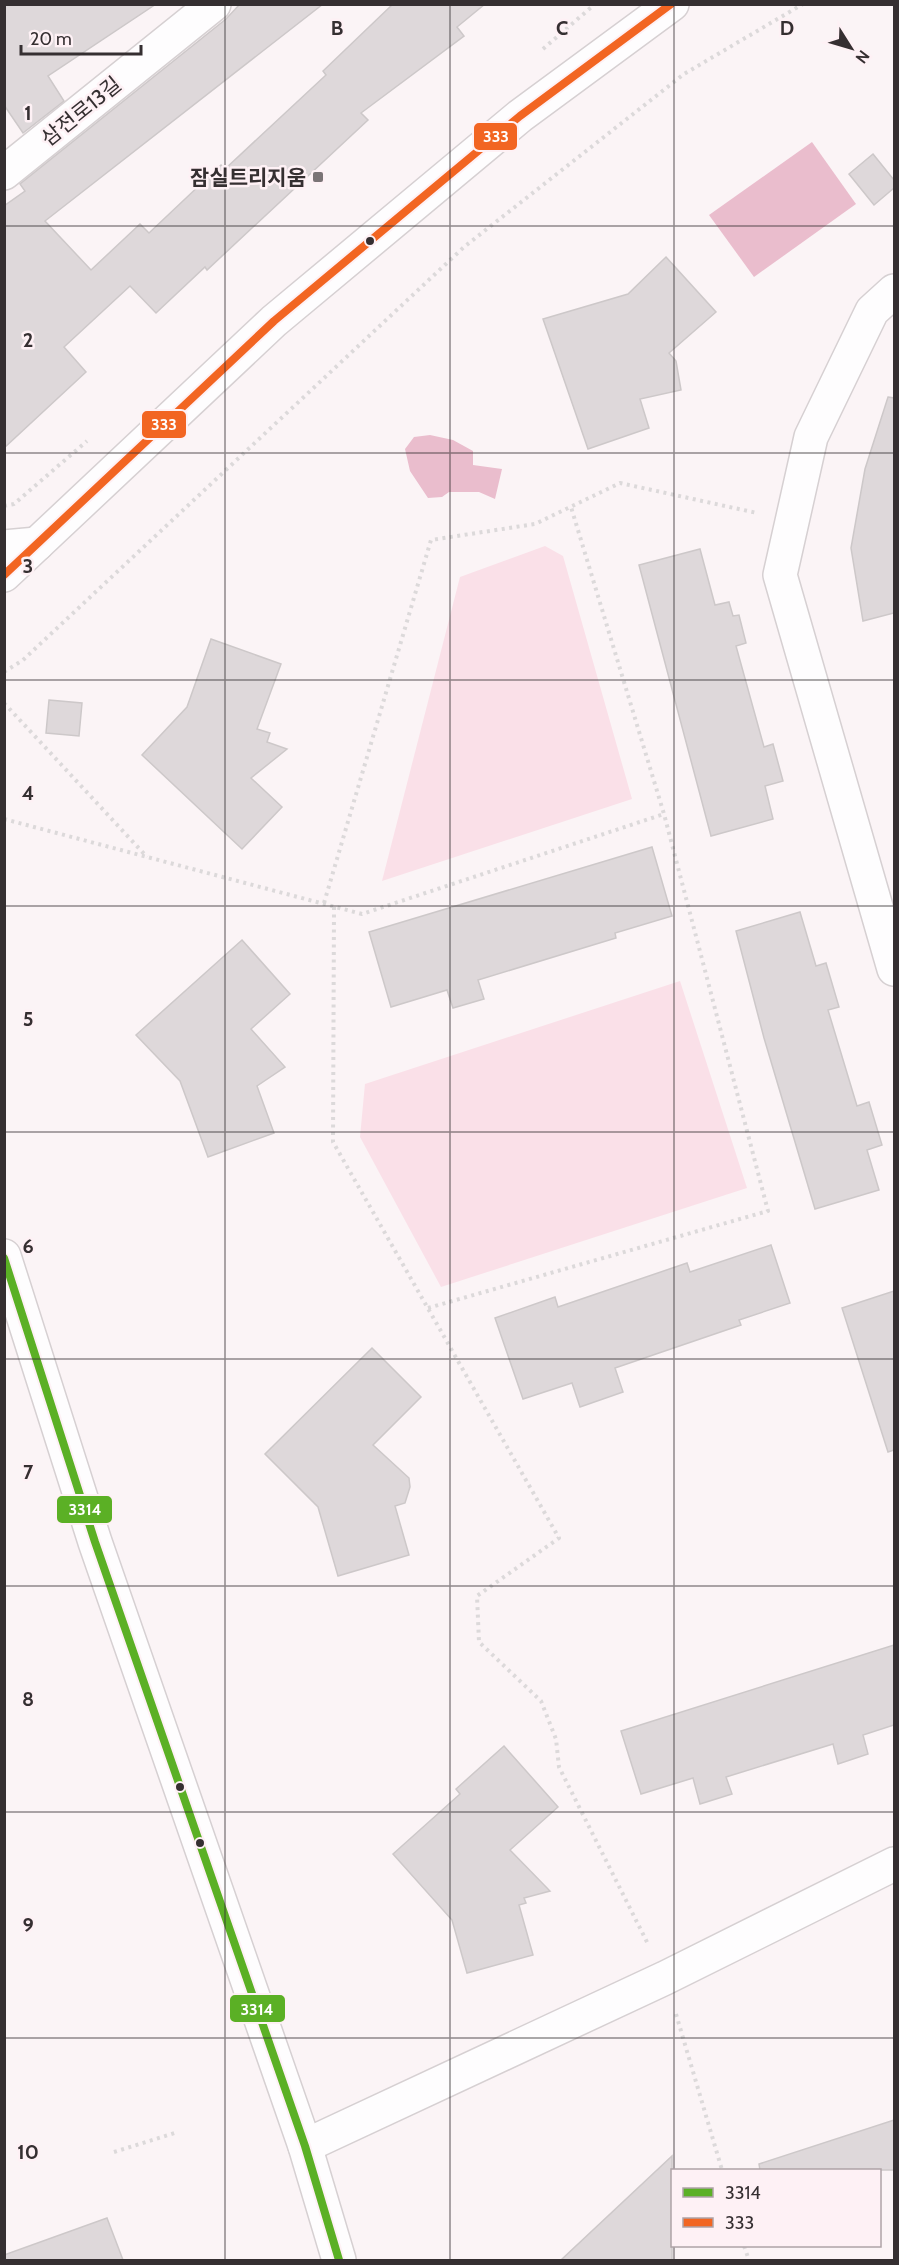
<svg xmlns="http://www.w3.org/2000/svg" width="899" height="2265" font-family="Cabin,'Noto Sans KR',sans-serif">
  <style>
    .green { fill: #fae0e8 }
    .water { fill: #eabdcd }
    .building { fill: #ded8da; stroke: #cdc8c9; stroke-width: 1.5 }
    .lines { fill: none; stroke-linecap: round; stroke-linejoin: round }
    .minor-casing { stroke: #d6d0d2; stroke-width: 36 }
    .major-casing { stroke: #d6d0d2; stroke-width: 36 }
    .path { stroke: #dcd9da; stroke-width: 4; stroke-dasharray: 3 4.5; stroke-linecap: butt }
    .minor { stroke: #fefdfe; stroke-width: 33 }
    .major { stroke: #fefdfe; stroke-width: 33 }
    .bus-1-casing { stroke: #fef1f5; stroke-width: 12 }
    .bus-2-casing { stroke: #fef1f5; stroke-width: 12 }
    .bus-1 { stroke: #5bb025; stroke-width: 8 }
    .bus-2 { stroke: #f26522; stroke-width: 8 }
    .grid { fill: none; stroke: #352f31; stroke-width: 1.5; stroke-opacity: 0.55 }
    .poi-dot { fill: #7a7476; stroke: #fef1f5; stroke-width: 2 }
    .bus-dot { fill: #352f31; stroke: #fef1f5; stroke-width: 2 }
    .labels { text-anchor: middle; dominant-baseline: central; stroke-width: 5; stroke-linejoin: round; paint-order: stroke }
    .street-label { font-size: 21px; fill: #352f31; stroke: #fef1f5 }
    .poi-label { font-size: 21px; font-weight: bold; fill: #352f31; stroke: #fef1f5; text-anchor: end }
    .grid-label { font-size: 20px; text-anchor: middle; font-weight: bold; fill: #352f31; stroke: #fef1f5; stroke-width: 5; stroke-linejoin: round; paint-order: stroke }
    .line-badge { stroke: #fef1f5; stroke-width: 2 }
    .badge-label { font-size: 16px; text-anchor: middle; font-weight: bold; fill: #fff }
  </style>
  <rect width="100%" height="100%" fill="#fbf4f6"/>
  <!-- green -->
  <g class="green">
    <polygon points="545,546 563,556 632,799 382,881 460,577"/>
    <polygon points="680,981 747,1188 441,1287 360,1137 365,1084"/>
  </g>
  <!-- water -->
  <g class="water">
    <polygon points="812,142 856,204 754,277 709,215"/>
    <polygon points="430,435 453,440 473,451 473,465 502,469 495,499 479,492 449,492 442,497 428,498 410,471 405,449 414,437"/>
  </g>
  <!-- building -->
  <g class="building">
    <polygon points="4,4 156,4 48,76 64,101 23,133 4,105"/>
    <polygon points="240,4 323,4 45,221 91,270 140,224 149,233 221,165 225,169 326,75 323,71 393,4 485,4 457,27 464,36 361,113 368,120 207,270 205,267 156,313 130,286 64,347 86,372 4,448 4,206 25,191 20,184 226,19"/>
    <polygon points="873,154 894,180 894,188 874,205 849,174"/>
    <polygon points="666,257 716,312 669,353 676,361 681,390 640,399 649,428 588,449 543,319 628,294"/>
    <polygon points="888,397 894,398 894,613 863,621 851,548 865,469"/>
    <polygon points="700,549 715,605 729,602 733,616 739,615 746,643 736,646 764,747 773,744 783,781 765,786 773,819 711,836 639,565"/>
    <polygon points="211,639 281,664 257,729 270,733 267,742 287,749 251,778 282,807 242,849 142,755 187,707"/>
    <polygon points="49,700 82,703 79,736 46,733"/>
    <polygon points="652,847 672,916 615,933 616,938 478,980 484,999 453,1008 447,990 391,1007 369,932"/>
    <polygon points="800,912 816,966 826,963 839,1007 828,1010 857,1106 869,1102 882,1145 867,1150 879,1190 815,1209 764,1038 736,931"/>
    <polygon points="242,940 290,994 251,1029 285,1067 257,1086 274,1133 208,1157 180,1081 136,1035"/>
    <polygon points="771,1245 790,1303 739,1320 741,1325 615,1368 623,1392 580,1407 572,1383 523,1399 495,1318 555,1297 558,1307 687,1263 690,1272"/>
    <polygon points="894,1291 894,1450 888,1452 842,1308"/>
    <polygon points="372,1348 421,1397 373,1445 409,1478 410,1487 405,1503 395,1506 409,1555 338,1576 318,1507 265,1454"/>
    <polygon points="894,1645 894,1725 863,1735 868,1754 838,1764 833,1744 726,1777 732,1794 700,1804 693,1778 641,1794 621,1731"/>
    <polygon points="504,1746 558,1807 510,1850 550,1891 524,1898 526,1903 519,1905 533,1955 467,1973 452,1920 393,1854 460,1794 456,1789"/>
    <polygon points="894,2120 894,2170 760,2170 759,2164"/>
    <polygon points="672,2156 672,2260 561,2260"/>
    <polygon points="107,2218 123,2260 4,2260 4,2255"/>
  </g>
  <g class="lines">
    <defs>
      <g id="minor">
        <polyline points="4,173 214,4"/>
        <polyline points="894,291 872,311 811,437 780,575 894,969"/>
        <polyline points="4,575 274,321 520,116 672,4"/>
        <polyline points="305,2146 665,1978 894,1864"/>
      </g>
      <g id="major">
        <polyline points="4,547 37,544"/>
        <polyline points="4,1256 95,1542 305,2146 339,2260"/>
      </g>
    </defs>
    <!-- minor casing -->
    <use href="#minor" class="minor-casing"/>
    <!-- major casing -->
    <use href="#major" class="major-casing"/>
    <!-- path -->
    <g class="path">
      <polyline points="543,49 595,4"/>
      <polyline points="4,506 14,504 87,441"/>
      <polyline points="4,672 23,660 464,247 684,74 803,4"/>
      <polyline points="4,703 147,857"/>
      <polyline points="4,819 362,914 664,814"/>
      <polyline points="324,903 431,540 535,524 620,483 757,513"/>
      <polyline points="334,907 333,1142 559,1538 477,1596 479,1642 541,1701 556,1739 559,1767 649,1946"/>
      <polyline points="428,1308 768,1211 664,814 571,507"/>
      <polyline points="676,2014 722,2170"/>
      <polyline points="114,2152 178,2132"/>
      <polyline points="744,2246 749,2260"/>
    </g>
    <!-- minor -->
    <use href="#minor" class="minor"/>
    <!-- major -->
    <use href="#major" class="major"/>
    <defs>
      <polyline id="bus-1" points="4,1258 95,1542 305,2146 339,2260"/>
      <polyline id="bus-2" points="4,575 274,321 520,116 671,4"/>
    </defs>
    <!-- bus-1 casing -->
    <use href="#bus-1" class="bus-1-casing"/>
    <!-- bus-2 casing -->
    <use href="#bus-2" class="bus-2-casing"/>
    <!-- bus-1 -->
    <use href="#bus-1" class="bus-1"/>
    <!-- bus-2 -->
    <use href="#bus-2" class="bus-2"/>
  </g>
  <!-- grid -->
  <path class="grid" d="M225 4V2260M450 4V2260M674 4V2170M4 226H894M4 453H894M4 680H894M4 906H894M4 1132H894M4 1359H894M4 1586H894M4 1812H894M4 2038H894M674 2246V2260"/>
  <!-- markers -->
  <rect class="poi-dot" x="312" y="171" width="12" height="12" rx="3"/>
  <g class="bus-dot">
    <circle cx="370" cy="241" r="5"/>
    <circle cx="180" cy="1787" r="5"/>
    <circle cx="200" cy="1843" r="5"/>
  </g>
  <g class="labels">
    <!-- street labels -->
    <g class="street-label">
      <text transform="translate(81 111) rotate(-39)">삼전로13길</text>
    </g>
    <!-- poi labels -->
    <g class="poi-label">
      <text x="306" y="177">잠실트리지움</text>
    </g>
  </g>
  <g class="grid-label">
    <text x="337" y="35">B</text>
    <text x="562" y="35">C</text>
    <text x="787" y="35">D</text>
    <text x="28" y="120">1</text>
    <text x="28" y="347">2</text>
    <text x="28" y="573">3</text>
    <text x="28" y="800">4</text>
    <text x="28" y="1026">5</text>
    <text x="28" y="1253">6</text>
    <text x="28" y="1479">7</text>
    <text x="28" y="1706">8</text>
    <text x="28" y="1932">9</text>
    <text x="28" y="2159">10</text>
  </g>
  <g class="line-badge">
    <rect x="473" y="122" width="45" height="29" rx="6" fill="#f26522"/>
    <rect x="141" y="410" width="46" height="29" rx="6" fill="#f26522"/>
    <rect x="56" y="1495" width="57" height="29" rx="6" fill="#5bb025"/>
    <rect x="229" y="1994" width="57" height="29" rx="6" fill="#5bb025"/>
  </g>
  <g class="badge-label">
    <text x="496" y="142">333</text>
    <text x="164" y="430">333</text>
    <text x="85" y="1515">3314</text>
    <text x="257" y="2015">3314</text>
  </g>
  <!-- border -->
  <rect width="899" height="2265" fill="none" stroke="#352f31" stroke-width="12"/>
  <!-- legend -->
  <rect x="671" y="2169" width="210" height="78" fill="#fef1f5" stroke="#aea3a7" stroke-width="1.5"/>
  <rect x="683" y="2188" width="30" height="9" fill="#5bb025" stroke="#aea3a7" stroke-width="1.5"/>
  <text x="725" y="2199" font-size="18" fill="#352f31">3314</text>
  <rect x="683" y="2218" width="30" height="9" fill="#f26522" stroke="#aea3a7" stroke-width="1.5"/>
  <text x="725" y="2229" font-size="18" fill="#352f31">333</text>
  <!-- north arrow -->
  <g transform="translate(851 48) rotate(127)" stroke="#fef1f5" stroke-width="4.5" paint-order="stroke">
  <path d="M0-4.5L10 22L0 15L-10 22Z" fill="#352f31"/>
  <text y="-9" font-size="16" font-weight="bold" text-anchor="middle" fill="#352f31">N</text>
  </g>
  <!-- scale -->
  <path d="M21 45v9h120v-9" fill="none" stroke="#352f31" stroke-width="3"/>
  <text x="30" y="45" font-size="18" fill="#352f31" stroke="#fef1f5" stroke-width="4.5" paint-order="stroke">20 m</text>
</svg>
